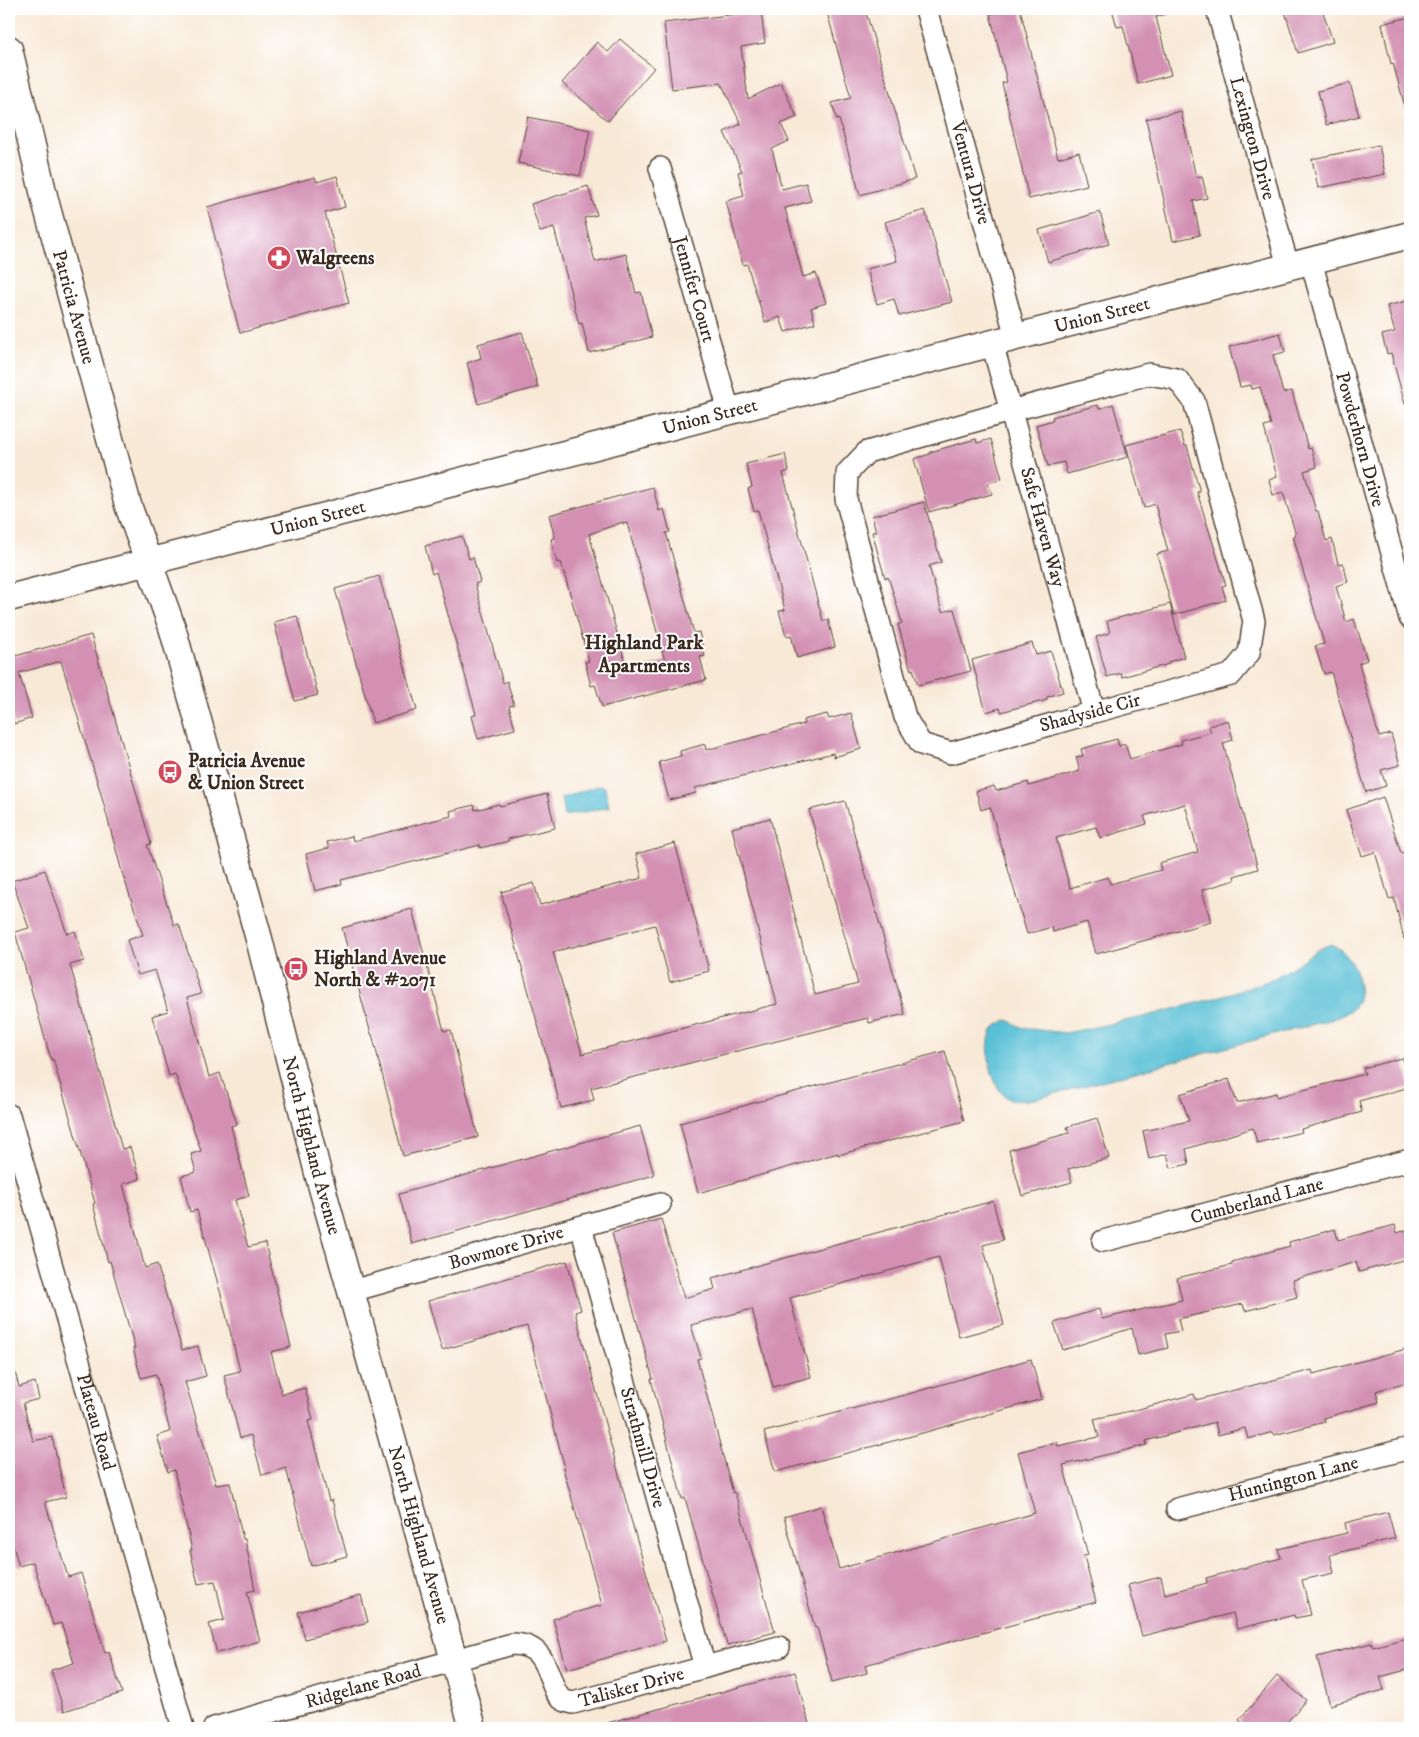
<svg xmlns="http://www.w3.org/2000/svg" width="1419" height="1737" font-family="'IM FELL DW Pica',serif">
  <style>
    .water { fill: #59c0d6; stroke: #4a757a }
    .building { fill: #d390b3; fill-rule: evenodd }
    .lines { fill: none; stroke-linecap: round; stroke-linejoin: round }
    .minor-casing { stroke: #57473a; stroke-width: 24 }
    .tertiary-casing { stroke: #57473a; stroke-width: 29 }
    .minor { stroke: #fff; stroke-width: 21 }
    .tertiary { stroke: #fff; stroke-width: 26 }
    .labels { text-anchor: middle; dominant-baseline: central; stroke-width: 4; stroke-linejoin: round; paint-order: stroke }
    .street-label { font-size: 19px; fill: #3b2a1e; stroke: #fff }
    .poi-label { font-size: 19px; font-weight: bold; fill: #3b2a1e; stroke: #fff; text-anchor: start }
    .neighbourhood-label { font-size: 20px; font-weight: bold; fill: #3b2a1e; stroke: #fff }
  </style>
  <rect width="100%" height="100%" fill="#fff"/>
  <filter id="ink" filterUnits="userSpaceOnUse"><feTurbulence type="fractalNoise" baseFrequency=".02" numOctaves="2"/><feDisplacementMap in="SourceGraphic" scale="10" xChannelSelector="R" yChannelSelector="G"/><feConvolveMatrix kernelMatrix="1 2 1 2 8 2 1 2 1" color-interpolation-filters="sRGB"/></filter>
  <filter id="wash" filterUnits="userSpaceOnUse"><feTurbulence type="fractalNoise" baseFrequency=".0096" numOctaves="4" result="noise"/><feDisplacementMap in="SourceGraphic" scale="20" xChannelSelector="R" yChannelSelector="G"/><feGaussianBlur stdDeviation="1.12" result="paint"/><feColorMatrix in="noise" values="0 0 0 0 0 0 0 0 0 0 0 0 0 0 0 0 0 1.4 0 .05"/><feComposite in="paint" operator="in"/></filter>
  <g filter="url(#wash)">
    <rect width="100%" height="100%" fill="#f8e9d7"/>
    <!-- water -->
    <g class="water">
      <polygon points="600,785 605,787 609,807 564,816 561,798"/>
      <path d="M1331 944C1334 946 1338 947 1341 950 1354 961 1365 988 1356 1004 1352 1012 1340 1015 1333 1019L1035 1099C1025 1100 1013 1103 1005 1096 991 1086 982 1041 994 1028 997 1024 1004 1022 1008 1020L1023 1028 1066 1033 1143 1017 1208 1000 1271 980 1302 961 1318 949Z"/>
    </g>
    <g id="blocks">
      <!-- building -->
      <g class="building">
        <polygon points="826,9 865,9 915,179 860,195 839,119 837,120 832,103 851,98"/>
        <polygon points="1010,9 1020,9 1058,158 1079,152 1087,185 1029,199 1002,83 1007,82 990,14"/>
        <polygon points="1112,9 1165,9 1166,14 1156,17 1171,75 1138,84 1123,26 1117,27"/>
        <polygon points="1284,9 1322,9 1333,42 1298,53"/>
        <polygon points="761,11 765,43 741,47 748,99 781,83 797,117 781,124 789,141 772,149 782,189 806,183 811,201 785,208 803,277 816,273 826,303 811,308 815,323 785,332 780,317 765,322 747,264 743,265 726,201 744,196 738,172 742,171 724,132 741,124 721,83 672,89 664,23"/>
        <polygon points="1410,17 1410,107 1405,107 1393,63 1391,64 1382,24"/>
        <polygon points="620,39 654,68 608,121 562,83 597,42 608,52"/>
        <polygon points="1350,83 1359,116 1326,125 1318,91"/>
        <polygon points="1181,111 1196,177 1202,176 1207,198 1193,201 1200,235 1173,241 1146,119"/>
        <polygon points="528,117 590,130 580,176 518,163"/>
        <polygon points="1379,145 1385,174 1318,188 1312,159"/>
        <polygon points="337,176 345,207 325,213 349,303 240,333 207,207 315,177 317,182"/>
        <polygon points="588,186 597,215 584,218 595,262 626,254 636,293 641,292 652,337 589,353 582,323 579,324 554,228 540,232 531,204"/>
        <polygon points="925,210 952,302 899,316 894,299 877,304 867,269 897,261 885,222"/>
        <polygon points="1100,212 1109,244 1048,262 1039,230"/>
        <polygon points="1410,300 1410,403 1405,404 1391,353 1387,354 1382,335 1395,332 1387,306"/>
        <polygon points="522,332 538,387 478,404 467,363 481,358 478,344"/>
        <polygon points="1280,333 1285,352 1273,355 1283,393 1292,391 1308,449 1311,448 1317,467 1304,471 1316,511 1318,511 1326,541 1332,539 1338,564 1343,563 1348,582 1336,586 1346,622 1354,619 1367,660 1359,663 1379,737 1391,734 1400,765 1381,770 1386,786 1366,792 1331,672 1324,674 1315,646 1324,644 1293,536 1296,535 1283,492 1273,495 1269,480 1277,477 1264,427 1271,425 1260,387 1252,389 1251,385 1240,387 1229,347"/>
        <polygon points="1113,404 1128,457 1067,474 1064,462 1048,466 1036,425 1053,420 1052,417 1098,405 1099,409"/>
        <polygon points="1180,431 1185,446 1187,446 1200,492 1197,492 1226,585 1222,586 1226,600 1174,615 1157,554 1168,551 1155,504 1144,508 1126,445"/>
        <polygon points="976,439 977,443 991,439 1002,479 988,483 992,494 929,512 914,459 930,454 930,452"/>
        <polygon points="785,454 789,471 783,473 823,621 828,619 835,647 797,658 791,635 786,636 779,611 785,610 758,510 754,511 748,489 752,487 746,464"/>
        <path d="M653 487 659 511 664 509 670 532 666 533 694 633 699 632 705 656 700 657 706 680 602 707 595 685 591 686 585 662 589 661 561 562 557 563 551 539 555 538 549 515ZM623 522V524L627 523 665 661 628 672 589 534Z"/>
        <polygon points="924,502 941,562 929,566 942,612 954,609 971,671 918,685 913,669 911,670 907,657 898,624 902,623 893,592 888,577 885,578 872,532 876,531 872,516"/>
        <polygon points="462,536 469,559 473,557 480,582 475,584 503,683 507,681 514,705 509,706 515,729 478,739 472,716 476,714 436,572 432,574 425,546"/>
        <polygon points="379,576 417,710 373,723 335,589"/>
        <polygon points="1170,604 1184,657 1168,662 1169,664 1122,677 1121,673 1107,677 1096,637 1110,633 1107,621"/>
        <polygon points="297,616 318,695 295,701 274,622"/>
        <polygon points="91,635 151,844 147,845 174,925 179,924 201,994 187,998 209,1077 220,1073 237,1124 231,1126 249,1196 235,1200 248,1247 265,1243 291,1347 271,1352 282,1394 305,1388 313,1420 308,1421 329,1501 332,1500 347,1556 311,1566 286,1468 262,1475 251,1435 240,1438 224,1375 240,1371 222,1298 197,1210 190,1212 181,1176 196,1172 191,1154 201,1151 175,1074 169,1076 152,1016 168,1011 155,970 138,975 127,940 143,935 122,872 101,794 61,661 19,673 32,718 14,724 9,704 9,654 14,653 15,656"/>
        <polygon points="1032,643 1036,655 1051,651 1063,692 1047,697 1047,700 1001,712 1000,708 986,712 972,660"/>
        <polygon points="851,713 861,749 834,757 833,753 695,788 696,793 669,800 659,762 681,756 680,751 705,744 706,750 804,724 803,720 827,714 829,719"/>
        <path d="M1228 720 1233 740 1223 743 1258 869 1234 876 1235 880 1202 890 1211 922 1096 954 1087 922 1053 932 1052 927 1027 934 990 807 981 810 976 791 994 786 996 791 1028 782 1029 786 1080 771 1076 757 1083 756 1081 749 1117 739 1119 746 1125 744 1130 759 1182 744 1181 740 1211 732 1209 726ZM1185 804 1198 852 1159 863 1161 870 1110 884 1108 877 1070 888 1056 838 1096 827 1100 838 1147 824 1144 816Z"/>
        <polygon points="547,794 555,828 508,839 509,841 480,848 480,845 341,880 342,884 315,891 306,854 329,848 327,842 352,836 353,841 451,816 450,811 474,805 475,810 499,804 500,806"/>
        <polygon points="1383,797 1401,853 1410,850 1410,938 1404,939 1394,898 1389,899 1375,852 1362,856 1346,810"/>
        <polygon points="845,801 905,1014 869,1023 868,1018 591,1088 594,1100 561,1108 501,892 534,883 540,905 642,878 636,854 675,843 709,971 670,982 655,925 553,952 582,1054 777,1004 732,828 770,818 815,995 858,984 809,810"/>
        <polygon points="45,870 67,934 75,931 84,961 70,965 122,1149 130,1147 140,1179 123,1184 145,1268 157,1264 182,1350 198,1346 206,1376 185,1382 216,1485 230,1483 243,1539 245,1539 255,1590 247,1592 260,1641 217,1653 209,1624 224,1620 215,1581 198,1584 190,1550 192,1550 174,1470 168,1472 157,1436 170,1432 156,1374 141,1378 133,1348 135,1348 110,1261 108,1262 93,1204 95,1203 53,1059 51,1060 15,932 29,928 12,881"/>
        <polygon points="412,909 444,1031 451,1030 478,1137 403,1156 372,1034 371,1034 342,928"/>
        <polygon points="945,1051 964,1121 838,1155 838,1153 698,1193 680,1123"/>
        <polygon points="1403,1058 1410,1087 1359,1101 1362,1112 1301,1129 1302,1132 1257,1143 1253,1128 1186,1149 1189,1164 1171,1168 1167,1154 1149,1159 1143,1131 1189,1121 1180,1094 1229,1079 1237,1103 1276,1093 1277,1097 1365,1074 1363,1068"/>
        <polygon points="1097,1118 1109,1158 1068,1169 1072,1182 1022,1196 1009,1150 1069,1133 1067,1127"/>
        <polygon points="640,1126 654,1175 412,1244 399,1194"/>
        <polygon points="993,1201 1003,1240 983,1245 1004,1325 959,1337 939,1257 790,1298 811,1377 773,1387 752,1309 691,1325 701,1358 697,1359 733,1493 735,1493 775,1632 727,1645 685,1498 682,1499 651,1379 653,1379 612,1233 661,1219 684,1298 715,1289 712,1278"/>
        <polygon points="1395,1225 1397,1233 1410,1229 1410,1258 1359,1272 1356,1262 1293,1280 1297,1297 1245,1311 1243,1304 1178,1319 1181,1331 1165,1334 1168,1348 1138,1355 1132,1328 1063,1350 1054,1323 1099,1309 1102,1319 1182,1300 1177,1278 1232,1265 1232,1262 1290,1246 1289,1242 1335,1229 1338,1240"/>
        <polygon points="567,1261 581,1310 575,1312 630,1516 666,1641 567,1669 553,1619 602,1605 563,1468 565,1468 527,1326 442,1350 428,1301"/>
        <polygon points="1410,1348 1410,1381 1376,1391 1379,1402 1324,1418 1325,1422 1274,1435 1273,1432 1248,1439 1245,1428 1218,1435 1215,1422 1146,1441 1147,1445 1063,1465 1088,1555 1084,1556 1096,1602 865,1665 867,1673 832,1682 817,1627 815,1628 784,1517 821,1506 839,1569 1035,1513 1018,1452 1056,1442 1058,1446 1099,1437 1094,1419 1139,1409 1194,1394 1196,1400 1312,1370 1313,1374"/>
        <polygon points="1031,1359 1042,1399 912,1436 775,1472 764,1432 905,1395"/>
        <polygon points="9,1372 15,1372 19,1387 35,1382 39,1399 23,1403 33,1441 52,1437 66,1497 45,1502 68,1577 81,1573 105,1653 109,1652 122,1693 64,1711 51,1670 74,1663 61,1623 53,1625 33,1562 19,1566 9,1533"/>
        <polygon points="1388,1512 1395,1538 1330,1555 1334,1573 1302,1580 1311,1615 1295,1618 1294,1615 1237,1629 1233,1613 1142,1636 1128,1585 1161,1577 1165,1594 1207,1583 1206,1578 1281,1558 1278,1549 1347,1533 1345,1523"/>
        <polygon points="361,1595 368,1622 305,1639 298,1612"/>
        <polygon points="1410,1637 1410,1669 1380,1677 1384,1690 1330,1705 1317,1657 1371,1643 1373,1647"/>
        <polygon points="795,1672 809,1724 793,1728 608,1728 607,1723"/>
        <polygon points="1277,1676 1306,1700 1282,1728 1248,1728 1239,1720"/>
      </g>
    </g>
  </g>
  <g filter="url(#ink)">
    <use href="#blocks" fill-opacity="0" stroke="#57473a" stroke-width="1"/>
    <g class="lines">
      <defs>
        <g id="minor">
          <path id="s1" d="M926 9 1016 337"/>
          <path id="s2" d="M1217 9 1288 266"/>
          <path id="s3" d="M660 168 729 411"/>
          <path id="s4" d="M1311 261 1410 618"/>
          <path id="s5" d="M992 343 1094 712"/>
          <polygon points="1149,374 1177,379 1194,401 1254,621 1249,653 1231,675 1094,712 951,753 921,744 905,717 846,499 847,473 867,452 1010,411"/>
          <path id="s6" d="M9 1115 183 1728"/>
          <path id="s7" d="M581 1227 705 1667"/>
          <path id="s8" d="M1103 1241 1410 1160"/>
          <path id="s9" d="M352 1291 660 1204"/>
          <path id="s10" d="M1177 1509 1410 1448"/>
          <path id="s11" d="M214 1728 512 1644C540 1644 545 1663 553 1685 555 1690 557 1696 562 1699 564 1701 569 1702 573 1703L779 1647"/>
        </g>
        <g id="tertiary">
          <path id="s12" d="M9 49 46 204 128 505 172 627 259 939 319 1177 473 1728"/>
          <path id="s13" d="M9 598 1410 235"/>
        </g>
      </defs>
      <!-- minor casing -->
      <use href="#minor" class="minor-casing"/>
      <!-- tertiary casing -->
      <use href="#tertiary" class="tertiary-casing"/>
      <!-- minor -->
      <use href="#minor" class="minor"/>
      <!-- tertiary -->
      <use href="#tertiary" class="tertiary"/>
    </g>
  </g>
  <!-- icons -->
  <defs>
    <symbol id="pharmacy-disc" viewBox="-11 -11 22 22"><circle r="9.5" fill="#d1495b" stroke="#fff"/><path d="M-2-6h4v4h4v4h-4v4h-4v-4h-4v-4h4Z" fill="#fff"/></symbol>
    <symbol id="bus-disc" viewBox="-11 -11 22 22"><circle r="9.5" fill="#d1495b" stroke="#fff"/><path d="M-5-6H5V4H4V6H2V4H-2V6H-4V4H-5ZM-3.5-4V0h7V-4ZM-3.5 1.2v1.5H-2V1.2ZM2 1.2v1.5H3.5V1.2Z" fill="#fff"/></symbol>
  </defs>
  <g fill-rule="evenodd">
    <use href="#pharmacy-disc" x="265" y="244" width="28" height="28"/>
    <use href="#bus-disc" x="156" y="758" width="28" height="28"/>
    <use href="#bus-disc" x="282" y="955" width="28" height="28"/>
  </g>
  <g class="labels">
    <!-- street labels -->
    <g class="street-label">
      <text stroke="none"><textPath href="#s2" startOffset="134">Lexington Drive</textPath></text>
      <text stroke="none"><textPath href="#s1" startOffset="170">Ventura Drive</textPath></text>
      <text stroke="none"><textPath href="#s3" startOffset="126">Jennifer Court</textPath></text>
      <text stroke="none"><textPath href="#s12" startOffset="266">Patricia Avenue</textPath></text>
      <text stroke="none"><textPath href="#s13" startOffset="1129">Union Street</textPath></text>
      <text stroke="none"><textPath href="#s13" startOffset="724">Union Street</textPath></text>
      <text stroke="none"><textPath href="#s4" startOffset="185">Powderhorn Drive</textPath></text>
      <text stroke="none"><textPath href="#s13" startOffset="319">Union Street</textPath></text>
      <text stroke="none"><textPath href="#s5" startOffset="191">Safe Haven Way</textPath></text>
      <text transform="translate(1090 713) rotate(-15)">Shadyside Cir</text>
      <text stroke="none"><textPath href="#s12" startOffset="1138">North Highland Avenue</textPath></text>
      <text stroke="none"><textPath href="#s8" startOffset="159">Cumberland Lane</textPath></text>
      <text stroke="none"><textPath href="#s9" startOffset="160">Bowmore Drive</textPath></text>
      <text stroke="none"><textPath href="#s6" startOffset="319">Plateau Road</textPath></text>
      <text stroke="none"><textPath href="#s7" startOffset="229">Strathmill Drive</textPath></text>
      <text stroke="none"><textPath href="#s10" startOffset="120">Huntington Lane</textPath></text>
      <text stroke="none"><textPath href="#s12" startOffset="1542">North Highland Avenue</textPath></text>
      <text stroke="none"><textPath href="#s11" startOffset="155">Ridgelane Road</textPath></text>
      <text stroke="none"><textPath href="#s11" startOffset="462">Talisker Drive</textPath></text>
    </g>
    <!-- poi labels -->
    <g class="poi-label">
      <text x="296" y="258">Walgreens</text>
      <text x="188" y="761">Patricia Avenue<tspan x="188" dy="22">&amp; Union Street</tspan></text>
      <text x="314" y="958">Highland Avenue<tspan x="314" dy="22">North &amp; #2071</tspan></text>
    </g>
    <!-- neighbourhood labels -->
    <g class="neighbourhood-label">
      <text x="644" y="643">Highland Park<tspan x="644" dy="23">Apartments</tspan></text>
    </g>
  </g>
  <!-- margin -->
  <rect width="1419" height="1737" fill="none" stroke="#fff" stroke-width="30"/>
</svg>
